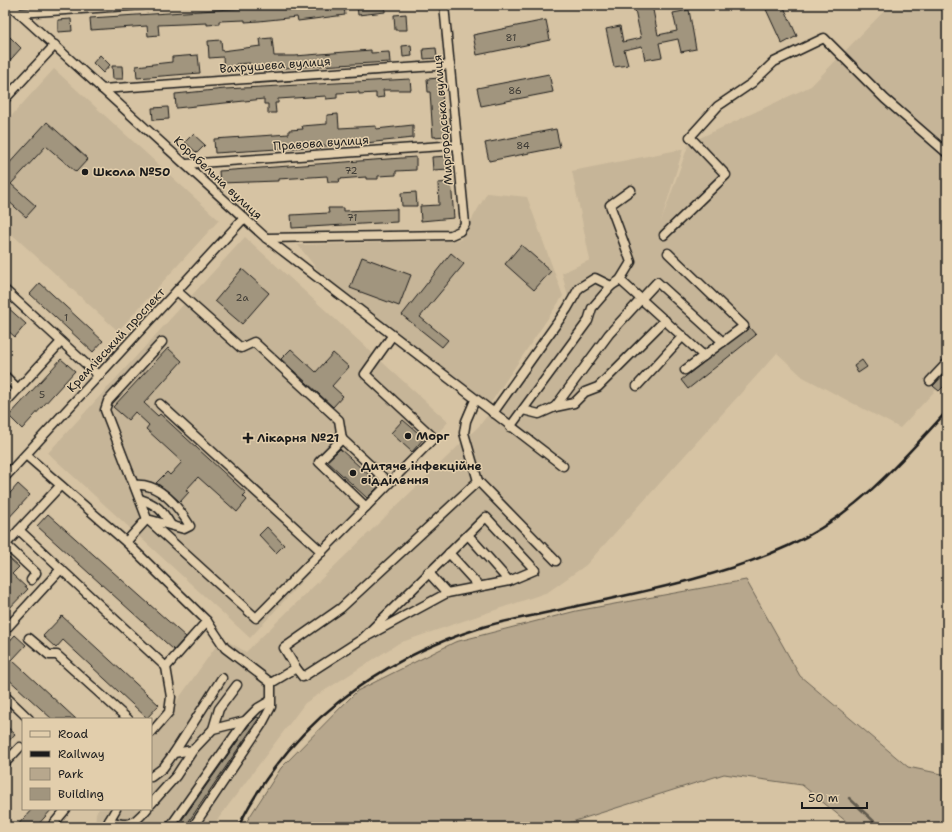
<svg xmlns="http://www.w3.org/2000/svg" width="952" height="832" font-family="'Shantell Sans',sans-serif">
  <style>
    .built { fill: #c6b598 }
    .green { fill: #b7a78d; stroke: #6a6254 }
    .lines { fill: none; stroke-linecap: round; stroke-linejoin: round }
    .stream { stroke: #615a4e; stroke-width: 2.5 }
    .building { fill: #a1957e; stroke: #1c1c1c }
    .minor-casing { stroke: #1c1c1c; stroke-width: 11 }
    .minor { stroke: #e2ceac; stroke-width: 8 }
    .rail { stroke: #1c1c1c; stroke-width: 2.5 }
    .poi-dot { fill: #1c1c1c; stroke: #e2ceac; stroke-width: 1.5 }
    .labels { text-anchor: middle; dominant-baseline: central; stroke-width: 3; stroke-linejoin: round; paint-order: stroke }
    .number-label { font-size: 10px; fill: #3d3a34 }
    .street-label { font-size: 12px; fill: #1c1c1c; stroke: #e2ceac }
    .poi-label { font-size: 12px; font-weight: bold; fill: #1c1c1c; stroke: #e2ceac; text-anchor: start }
  </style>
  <rect width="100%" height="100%" fill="#d6c3a3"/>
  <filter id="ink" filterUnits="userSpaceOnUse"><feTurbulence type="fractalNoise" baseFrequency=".025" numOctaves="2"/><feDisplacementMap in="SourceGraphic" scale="8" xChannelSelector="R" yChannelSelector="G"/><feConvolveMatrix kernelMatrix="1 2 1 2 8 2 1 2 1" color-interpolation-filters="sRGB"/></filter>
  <g filter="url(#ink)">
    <!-- built -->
    <g class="built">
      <polygon points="890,5 947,5 947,378 900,428 803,377 777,353 586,565 548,592 399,643 305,703 212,827 95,827 96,813 99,809 151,809 151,737 222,638 246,652 480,425 496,404 568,297 562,273 590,260 572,171 683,149 661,222 689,143 811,86"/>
      <polygon points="54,69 219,220 118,331 5,228 5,123"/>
      <polygon points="487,193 527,197 563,296 490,404 320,273 298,245 460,240"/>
      <polygon points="245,237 448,422 250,638 48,453"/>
    </g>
    <!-- green -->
    <polygon class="green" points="746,580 800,676 908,767 947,775 947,827 853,827 802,785 724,774 556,827 243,827 281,768 357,691 455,642 576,611"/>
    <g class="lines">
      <!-- stream -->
      <polyline class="stream" points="849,798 880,827"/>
    </g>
    <!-- building -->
    <g class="building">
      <polygon points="294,5 344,5 345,15 298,21 297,17 259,21 245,22 245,20 219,21 219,24 207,25 207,23 158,25 159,35 148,36 147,26 91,30 90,18"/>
      <polygon points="357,5 385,5 385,12 358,15"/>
      <polygon points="634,5 652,5 658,35 677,31 673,13 689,10 696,49 681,52 678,39 659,43 662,57 645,60 642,46 624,50 628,65 614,67 606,29 620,26 623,42 641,38"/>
      <polygon points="764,5 783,5 797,36 782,44"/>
      <polygon points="406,14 407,30 395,30 394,15"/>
      <polygon points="71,19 72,31 58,32 58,20"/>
      <polygon points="546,20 550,40 477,55 473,35"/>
      <polygon points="10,37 21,48 5,66 5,42"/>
      <polygon points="272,38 274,56 295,56 371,50 371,53 389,52 390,62 250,70 250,63 236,64 236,71 224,72 223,57 209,58 208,41 221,40 222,51 261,46 260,39"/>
      <polygon points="411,45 412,56 403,57 402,46"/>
      <polygon points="436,48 437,58 424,59 423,49"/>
      <polygon points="100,55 110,65 103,73 93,63"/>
      <polygon points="198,55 200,73 137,78 136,66 172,62 172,57"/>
      <polygon points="112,66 122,66 123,79 113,79"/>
      <polygon points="549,74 553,92 481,106 477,88"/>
      <polygon points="440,78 447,136 433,137 430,92 428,92 427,79"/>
      <polygon points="410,79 411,90 383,90 384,97 376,98 376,93 359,94 359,92 337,93 337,98 326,99 326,96 278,99 278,103 275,103 276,113 268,113 268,104 264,104 264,99 176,108 175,94 225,89"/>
      <polygon points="168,107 169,119 153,120 152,108"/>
      <polygon points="338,114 339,128 376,126 376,129 413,125 413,138 356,144 215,153 214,139 289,134 289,130 303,129 302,126 327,124 327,115"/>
      <polygon points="47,122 88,159 76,172 46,146 11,184 36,206 26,217 5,198 5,168"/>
      <polygon points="556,129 560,147 489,161 485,143"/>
      <polygon points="193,134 205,145 197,153 185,142"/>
      <polygon points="449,156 450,169 433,170 432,157"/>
      <polygon points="416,157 416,170 396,171 396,175 378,176 378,179 366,179 366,177 339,179 340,182 328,182 327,176 278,179 278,181 220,183 219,171"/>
      <polygon points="451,182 454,218 421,221 420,206 439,205 438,183"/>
      <polygon points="416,192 417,206 402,206 401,193"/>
      <polygon points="328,208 343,208 343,211 397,209 397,222 292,228 291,215 329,213"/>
      <polygon points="521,245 551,271 534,290 505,264"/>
      <polygon points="451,253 464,264 420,317 448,340 442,347 402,315"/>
      <polygon points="362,257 411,275 399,306 350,288"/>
      <polygon points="242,269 269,293 242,324 215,301"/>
      <polygon points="40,283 103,341 93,352 30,294"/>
      <polygon points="5,305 26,324 15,337 5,328"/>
      <polygon points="749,327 756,335 688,389 681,380"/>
      <polygon points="168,348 182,361 144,403 158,416 160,414 246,493 243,496 247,500 237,512 198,477 186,490 189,492 180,502 170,493 158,484 156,483 167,472 170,475 182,462 146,429 149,425 135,412 128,420 113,407"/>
      <polygon points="291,349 316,372 333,353 349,367 332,386 343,396 333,407 281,359"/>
      <polygon points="61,359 75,371 22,429 9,416"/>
      <polygon points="862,360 867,367 858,373 854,366"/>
      <polygon points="947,371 947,383 939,391 933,386"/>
      <polygon points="403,420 424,438 412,452 391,433"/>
      <polygon points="340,449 380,485 367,498 327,461"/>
      <polygon points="18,484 30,495 5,522 5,499"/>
      <polygon points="48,514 186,637 174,650 37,526"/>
      <polygon points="267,527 284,545 276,553 259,535"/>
      <polygon points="9,558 19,567 12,574 28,589 5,613 5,594 8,590 5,587 5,563"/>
      <polygon points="62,616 159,705 147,718 63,640 56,648 43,636"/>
      <polygon points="15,635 26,645 12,660 76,719 52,719 5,676 5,646"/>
      <polygon points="257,717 259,718 257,721 185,827 177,827 249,725"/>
      <polygon points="5,725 15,734 5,745"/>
      <polygon points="32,809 52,809 36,827 16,827"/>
    </g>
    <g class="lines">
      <defs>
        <g id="minor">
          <polyline points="10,5 266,238 563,466"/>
          <polyline points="19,13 143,5"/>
          <polyline points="102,89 450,65"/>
          <polyline points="5,99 55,45"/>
          <polyline points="186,164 457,145"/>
          <polyline points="664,235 726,175 690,137 718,106 752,83 774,62 824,38 885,99 947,153"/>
          <polyline points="266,238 451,235 460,231 465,224 444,5"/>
          <polyline points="668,253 744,326 685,370"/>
          <polyline points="620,280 704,356"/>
          <polyline points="5,290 99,376"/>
          <polyline points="177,291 241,348 254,342 339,420 342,439 319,462 366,507"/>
          <polyline points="5,376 18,389 61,342"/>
          <polyline points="930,381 947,363"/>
          <polyline points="637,386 683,336"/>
          <polyline points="475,400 466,421 464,433 478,481"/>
          <polyline points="5,403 18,389"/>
          <polyline points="160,404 322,552"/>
          <polyline points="555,407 574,403 585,392 598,387 665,320"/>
          <polyline points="523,410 539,414 555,407 609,334 657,282 723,342"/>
          <polyline points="493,413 567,309 579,288 595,278 611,286"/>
          <polyline points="510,427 588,321 592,308 611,286 620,280 631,262 610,205 631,190"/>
          <polyline points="342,439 389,483"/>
          <polyline points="26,455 126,542 207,621 225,648 271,683 271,707 262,724 193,827"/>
          <polyline points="5,477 244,218"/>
          <path d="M134 485C159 482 178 506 190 526L184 529 147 519 105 410 108 401 162 342"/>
          <path d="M140 499C158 505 162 510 171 525"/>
          <polyline points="19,530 166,667 207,621"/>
          <polyline points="468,535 509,581"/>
          <polyline points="126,542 147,519 256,618 434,438 365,374 392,336"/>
          <polyline points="5,544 36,573 31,580"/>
          <polyline points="5,545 60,486"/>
          <polyline points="449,553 479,586"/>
          <polyline points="428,572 447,593"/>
          <polyline points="5,630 61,569"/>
          <polyline points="29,638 49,655 57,655 128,719"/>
          <polyline points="296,668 303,677 362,639 486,517 535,570 509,581 447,593 362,639"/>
          <polyline points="271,683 296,668 284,648 341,608 478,481 556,561"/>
          <polyline points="5,696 29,719"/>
          <polyline points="213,729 219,709 237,685"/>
          <polyline points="151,733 169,712 171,697 166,667"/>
          <polyline points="174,753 222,678"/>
          <polyline points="5,763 20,747"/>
          <polyline points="151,777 163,768 174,753 193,750 213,729 245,721 258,708 270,701"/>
          <polyline points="151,804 176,776 193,750"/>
          <path d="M109 821C131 827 132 825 147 809"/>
          <polyline points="51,827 66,809"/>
          <polyline points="108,827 109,821 116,809"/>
          <polyline points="170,827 245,721"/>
        </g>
      </defs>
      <!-- minor casing -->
      <use href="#minor" class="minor-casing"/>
      <!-- minor -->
      <use href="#minor" class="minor"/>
      <!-- rail -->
      <path class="rail" d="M238 827C288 726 376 660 483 627 504 621 527 617 550 612 630 594 713 580 788 546 854 516 900 463 947 411"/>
    </g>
  </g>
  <!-- markers -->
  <g class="poi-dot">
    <circle cx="85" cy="172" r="4"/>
    <circle cx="408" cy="436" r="4"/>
    <path d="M246 432h4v4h4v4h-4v4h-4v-4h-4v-4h4z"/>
    <circle cx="353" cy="473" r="4"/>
  </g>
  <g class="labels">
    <!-- number labels -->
    <g class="number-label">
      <text x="511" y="37">81</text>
      <text x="515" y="90">86</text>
      <text x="523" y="145">84</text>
      <text x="351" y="170">72</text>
      <text x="352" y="217">71</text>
      <text x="242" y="297">2а</text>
      <text x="66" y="317">1</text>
      <text x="42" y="394">5</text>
    </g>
    <!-- street labels -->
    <g class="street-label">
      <text transform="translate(275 65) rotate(-4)">Вахрушева вулиця</text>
      <text transform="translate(443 120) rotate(-95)">Миргородська вулиця</text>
      <text transform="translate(321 143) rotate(-4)">Правова вулиця</text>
      <text transform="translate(218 178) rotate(43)">Корабельна вулиця</text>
      <text transform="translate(116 340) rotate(-47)">Кремлівський проспект</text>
    </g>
    <!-- poi labels -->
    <g class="poi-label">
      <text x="93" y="172">Школа №50</text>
      <text x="416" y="436">Морг</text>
      <text x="257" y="438">Лікарня №21</text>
      <text x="361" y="466">Дитяче інфекційне<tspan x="361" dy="14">відділення</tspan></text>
    </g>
  </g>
  <!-- margin -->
  <rect width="952" height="832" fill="none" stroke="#e2ceac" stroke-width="20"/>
  <rect x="10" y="10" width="932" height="812" fill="none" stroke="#1c1c1c" stroke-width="1.5" filter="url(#ink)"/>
  <!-- legend -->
  <rect x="22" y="718" width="130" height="92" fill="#e2ceac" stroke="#938772"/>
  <rect x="30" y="731" width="20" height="6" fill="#e2ceac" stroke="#938772"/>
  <text x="58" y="738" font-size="12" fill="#1c1c1c">Road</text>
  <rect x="30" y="751" width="20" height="6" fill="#1c1c1c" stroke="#938772"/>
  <text x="58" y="758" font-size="12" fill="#1c1c1c">Railway</text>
  <rect x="30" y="768" width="20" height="12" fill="#b7a78d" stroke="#938772"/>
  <text x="58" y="778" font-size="12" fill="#1c1c1c">Park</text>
  <rect x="30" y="788" width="20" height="12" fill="#a1957e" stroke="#938772"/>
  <text x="58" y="798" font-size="12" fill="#1c1c1c">Building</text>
  <!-- scale -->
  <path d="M802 802v6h65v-6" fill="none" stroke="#1c1c1c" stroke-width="2"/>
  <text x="808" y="802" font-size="12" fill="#1c1c1c" stroke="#e2ceac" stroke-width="3" paint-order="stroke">50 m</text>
</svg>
